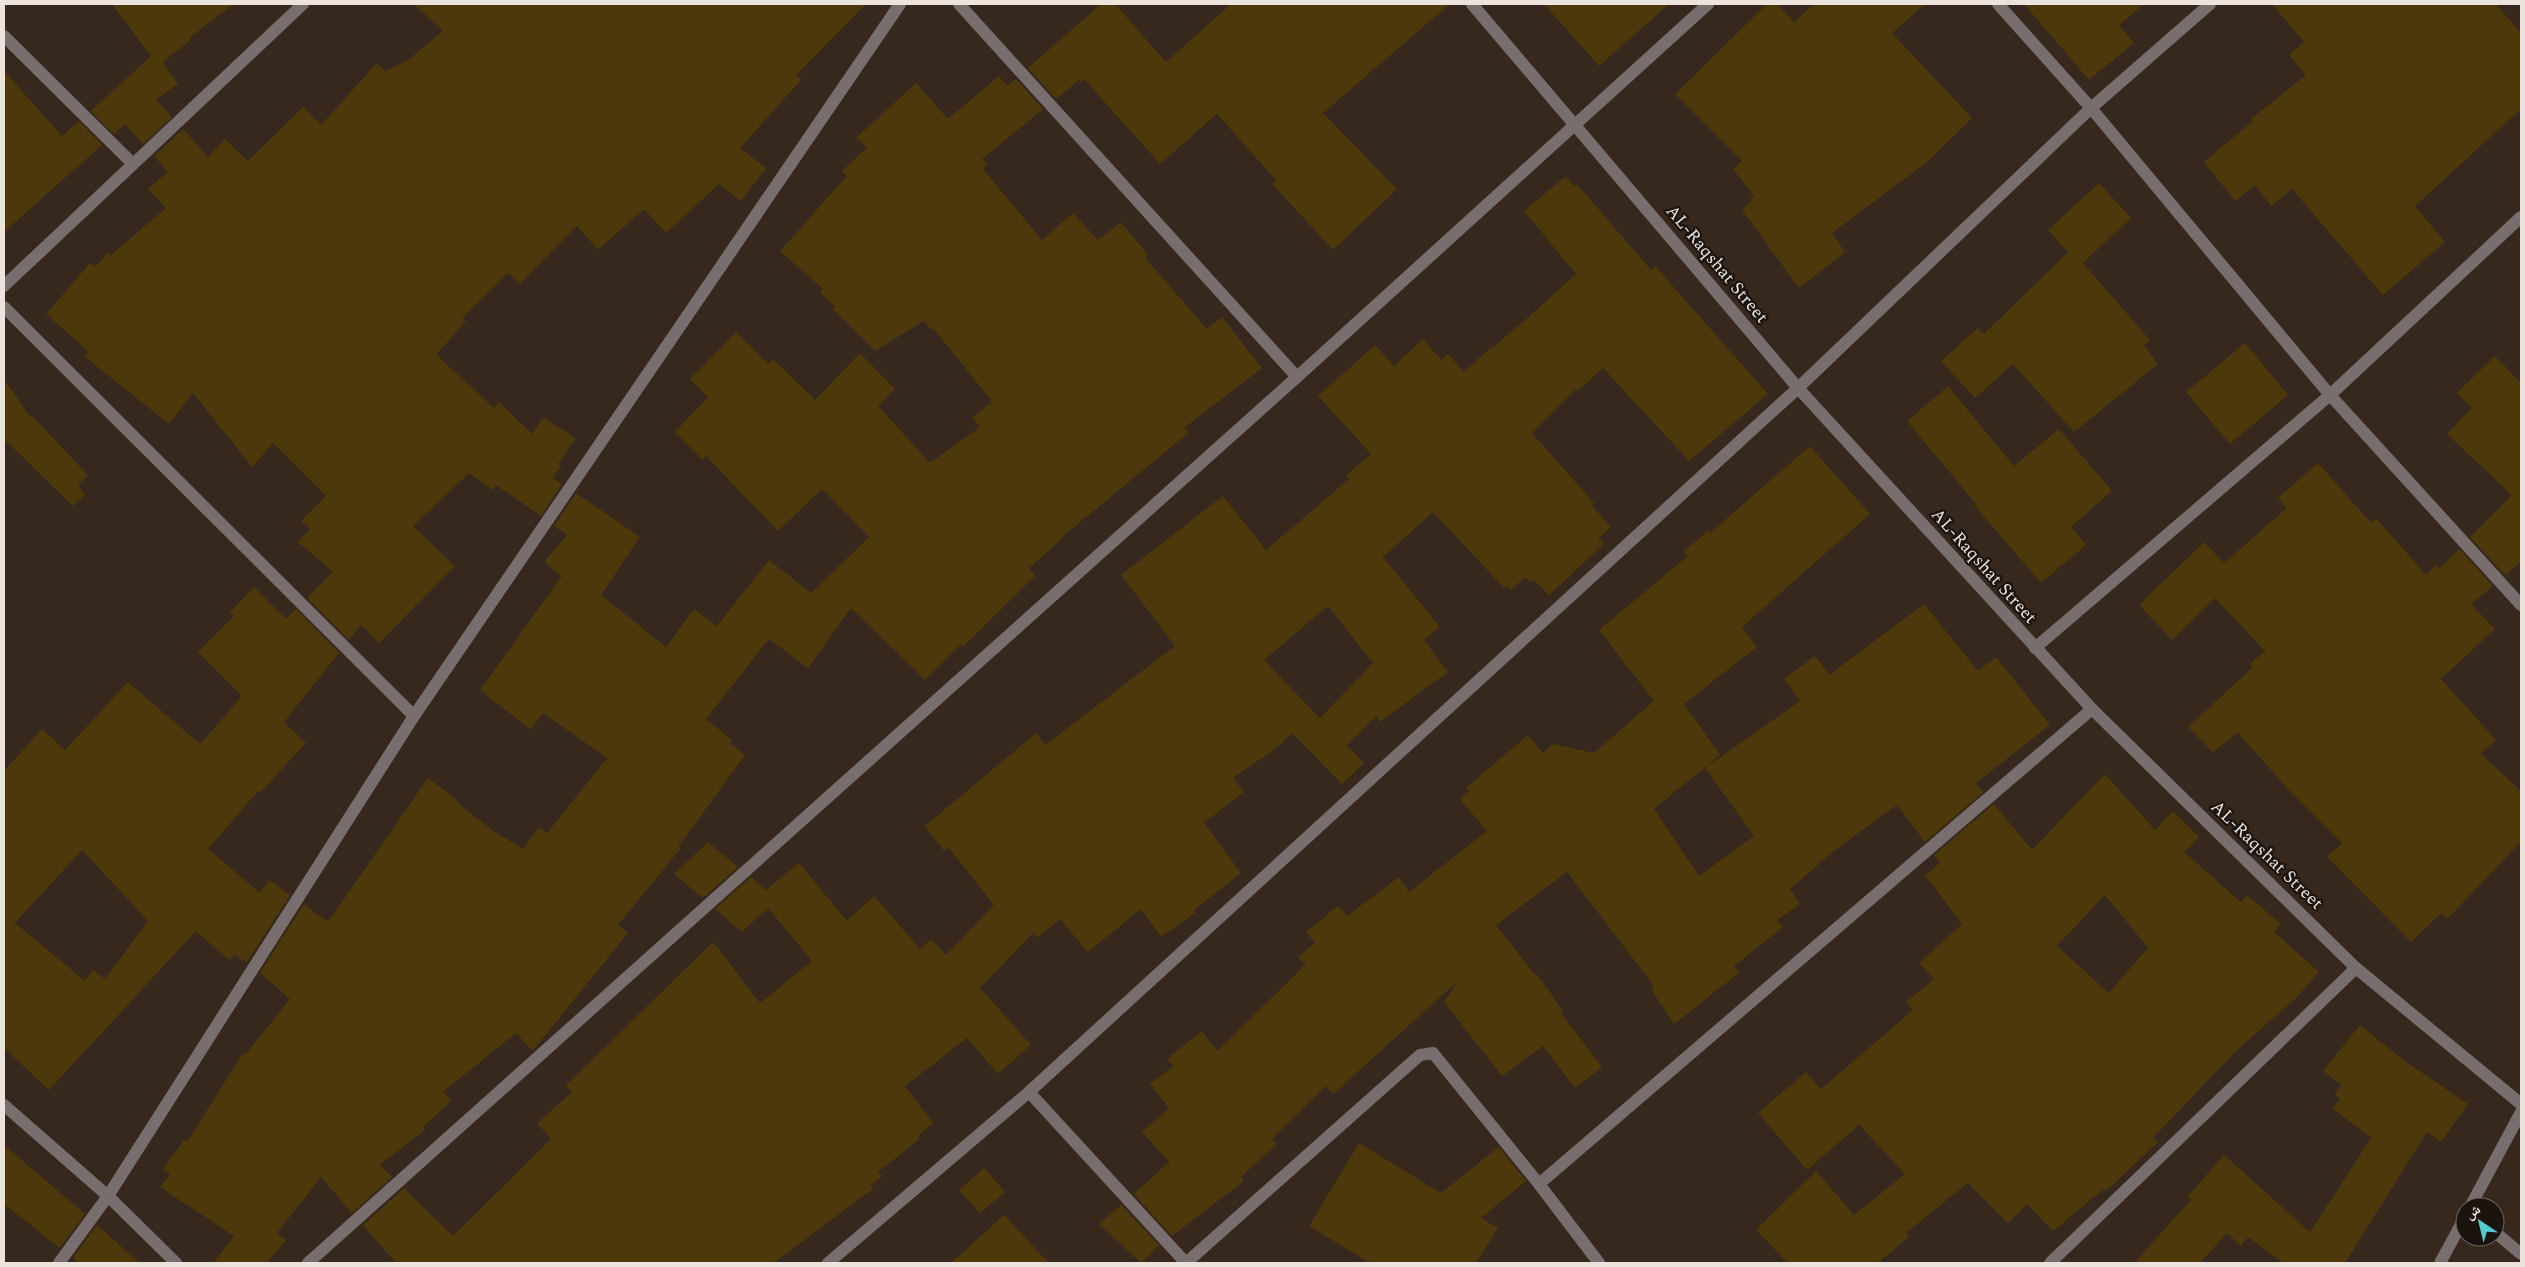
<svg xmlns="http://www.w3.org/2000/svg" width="2525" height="1267" font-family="Spectral,'Noto Naskh Arabic',serif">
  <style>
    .building { fill: #4c380a; fill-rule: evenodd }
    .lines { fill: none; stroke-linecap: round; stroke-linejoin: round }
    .minor { stroke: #786e6d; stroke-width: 12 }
    .labels { text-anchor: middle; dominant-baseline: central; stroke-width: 4.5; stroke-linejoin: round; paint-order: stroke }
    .street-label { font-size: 18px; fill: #ede3dd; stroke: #1a130e }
  </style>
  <rect width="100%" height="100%" fill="#37281e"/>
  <!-- building -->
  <g class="building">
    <polygon points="112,4 234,4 189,38 191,40 163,62 178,84 156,99 172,117 143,144 125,124 114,134 91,111 151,56"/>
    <polygon points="414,4 866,4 796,75 802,79 740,148 766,168 741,201 719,184 666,233 644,209 598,250 577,226 520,284 508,273 462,318 466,321 437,354 443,361 494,408 499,402 532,434 543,417 576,438 558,464 561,466 553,478 562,484 541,516 496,485 492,490 469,473 413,526 455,566 379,643 361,625 349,640 307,598 333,572 298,542 310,529 301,521 326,496 273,443 252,467 193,393 169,424 85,357 88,353 87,350 46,314 90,263 95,267 108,253 111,255 166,208 148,189 168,172 154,156 183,129 208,157 225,139 248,161 303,107 321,125 377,63 385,71 408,60 443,31"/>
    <polygon points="1101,4 1115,4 1166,62 1231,4 1450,4 1323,113 1397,189 1333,250 1272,184 1277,181 1217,114 1160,164 1084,79 1081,82 1079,80 1056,99 1028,68"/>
    <polygon points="1544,4 1669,4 1599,66"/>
    <polygon points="1767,4 1777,4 1794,22 1814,4 1925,4 1892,33 1972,118 1926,163 1832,233 1845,252 1799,288 1742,210 1752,201 1750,199 1754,196 1733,169 1742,161 1675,94"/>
    <polygon points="2024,4 2144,4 2119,25 2134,43 2089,80"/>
    <polygon points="2272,4 2496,4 2521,33 2521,109 2415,206 2445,242 2383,295 2292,189 2271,206 2255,185 2235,201 2204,162 2253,121 2251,119 2306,75 2289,55 2304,42"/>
    <polygon points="4,71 62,136 79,121 102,145 4,232"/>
    <polygon points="999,76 1007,86 1016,79 1043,109 982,159 987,165 983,169 1042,240 1073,213 1098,240 1121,222 1148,255 1145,258 1207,329 1222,317 1262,368 1184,428 1188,433 1061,538 1062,539 1029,568 1035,576 963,647 961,644 925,680 851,608 808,668 769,639 706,719 732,740 730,743 745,755 679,846 681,848 618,925 628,933 535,1048 533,1051 516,1033 443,1092 451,1101 423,1127 425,1130 380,1165 392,1177 352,1213 321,1177 277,1233 286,1240 267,1263 213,1263 234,1236 160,1187 170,1174 163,1169 184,1140 187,1142 243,1053 246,1054 290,999 260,973 304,904 328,922 428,778 460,802 459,804 495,832 523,849 539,827 547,833 607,758 543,713 531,730 480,690 562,576 544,562 567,535 554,526 576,493 640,537 601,595 666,647 694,609 717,626 769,560 811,593 869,537 822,489 778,531 706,456 703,460 675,432 708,397 690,379 736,332 768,364 773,359 815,400 860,353 895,389 878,406 930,463 980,427 972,417 991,403 991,400 933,328 931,330 924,321 875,351 833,309 835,307 820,292 823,289 780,251 847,176 842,171 867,147 856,138 916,83 948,119"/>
    <path d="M1566 176 1574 186 1577 184 1651 270 1655 266 1663 275 1768 394 1689 461 1603 368 1578 391 1576 389 1532 433 1594 503 1592 506 1611 527 1599 538 1604 544 1549 595 1534 580 1531 583 1525 577 1511 590 1507 585 1504 588 1433 512 1383 557 1440 627 1424 640 1448 672 1380 722 1376 716 1347 745 1364 763 1342 784 1292 733 1278 747 1233 778 1244 792 1204 823 1241 873 1194 910 1196 912 1161 937 1141 909 1088 952 1060 919 1037 938 1033 933 980 988 1031 1045 998 1074 967 1038 905 1086 933 1123 918 1136 920 1139 878 1172 882 1177 871 1185 874 1188 774 1263H396L363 1225 404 1188 453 1236 551 1139 537 1123 572 1092 566 1085 713 942 760 1003 812 961 768 908 742 932 715 909 751 877 766 890 799 863 847 921 874 896 920 949 931 939 946 955 994 905 948 847 944 851 925 826 1036 733 1045 745 1175 646 1121 575 1223 496 1266 550 1349 479 1346 475 1371 454 1318 396 1375 345 1394 366 1423 339 1441 360 1448 354 1464 372 1491 347 1492 348 1533 313 1576 274 1524 211ZM1328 606 1373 663 1320 718 1264 660Z"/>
    <polygon points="2099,183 2131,218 2083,263 2150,340 2144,345 2158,364 2074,432 2013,364 1975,398 1941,361 1978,328 1984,334 2068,252 2048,230"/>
    <polygon points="2245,343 2288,395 2230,444 2186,392"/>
    <polygon points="2495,356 2521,383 2521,562 2505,575 2470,537 2512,495 2447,434 2472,408 2457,393"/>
    <polygon points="4,379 31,418 32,416 88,475 78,485 85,495 73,506 4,439"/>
    <polygon points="1948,386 2014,466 2059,429 2112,491 2071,527 2086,545 2041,583 1974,505 1976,504 1907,421"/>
    <polygon points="1810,446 1870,514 1742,627 1757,647 1684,704 1720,755 1654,809 1699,876 1754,836 1705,768 1800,701 1784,679 1815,656 1829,675 1924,604 1978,671 1996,657 2050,725 1976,783 1983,792 1925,842 1897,805 1835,850 1790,889 1800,904 1777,920 1783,927 1734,966 1739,973 1674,1024 1651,989 1654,986 1567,872 1496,925 1535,975 1537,974 1563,1011 1561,1013 1602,1067 1575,1088 1543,1046 1502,1076 1444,1002 1457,982 1333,1094 1326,1086 1272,1139 1277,1144 1241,1177 1244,1181 1172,1236 1134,1194 1169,1162 1142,1132 1169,1108 1150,1084 1173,1066 1167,1059 1202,1031 1217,1051 1305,965 1298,957 1315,943 1306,932 1338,906 1347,916 1399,877 1409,892 1487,831 1460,799 1469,791 1466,788 1528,735 1543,753 1553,744 1594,753 1654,701 1599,630 1688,556 1684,551 1708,531 1710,533"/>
    <polygon points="2318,463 2371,523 2376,518 2426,575 2437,565 2440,568 2459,549 2493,586 2471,604 2495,629 2441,679 2496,740 2481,754 2521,791 2521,842 2447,919 2441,913 2411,942 2327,857 2342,843 2286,787 2238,733 2213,752 2188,727 2253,667 2250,664 2265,651 2215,598 2172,640 2139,605 2204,542 2224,563 2287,508 2278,498"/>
    <path d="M254 587 286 619 296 609 339 653 284 722 306 743 260 793 258 791 208 849 260 893 269 880 290 895 247 962 234 955 230 961 196 931 49 1090 4 1048V771L42 729 65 750 128 682 200 744 242 696 198 652 234 616 230 612ZM82 850 148 921 105 979 93 970 85 981 15 923Z"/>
    <path d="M2105 774 2155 830 2173 811 2199 837 2184 852 2241 902 2247 895 2281 924 2274 932 2319 972 2296 998 2236 1051 2153 1138 2158 1142 2106 1191 2104 1189 2053 1231 2027 1204 2008 1223 1968 1183 1906 1233 1909 1237 1878 1263H1788L1756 1230 1816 1171 1854 1215 1905 1174 1859 1125 1807 1170 1758 1113 1806 1072 1821 1089 1913 1010 1906 1002 1934 979 1919 963 1962 924 1925 875 1940 863 1934 855 1994 804 2032 850ZM2105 895 2148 948 2109 993 2057 946Z"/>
    <polygon points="708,842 738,867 703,898 674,874"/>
    <polygon points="2360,1025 2406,1062 2468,1104 2441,1142 2427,1132 2345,1263 2283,1263 2248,1237 2241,1246 2227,1233 2200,1263 2134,1263 2191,1200 2187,1197 2224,1155 2310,1232 2371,1138 2332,1108 2340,1099 2335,1094 2341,1085 2323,1071"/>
    <polygon points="1359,1143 1441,1193 1499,1147 1526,1181 1481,1218 1498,1228 1476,1263 1370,1263 1309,1226"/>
    <polygon points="4,1145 85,1214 60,1248 4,1204"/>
    <polygon points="984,1168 1005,1192 980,1213 959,1190"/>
    <polygon points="1121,1205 1159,1245 1141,1263 1099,1224"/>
    <polygon points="1004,1215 1049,1263 951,1263"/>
    <polygon points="97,1225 140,1263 79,1263 73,1258"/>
  </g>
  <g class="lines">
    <!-- minor -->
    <g class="minor">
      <polyline points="959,4 1297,377"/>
      <polyline points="1472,4 1798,388 2092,709 2356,968 2521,1104"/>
      <polyline points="1998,4 2091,108 2330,395 2521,605"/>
      <polyline points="4,36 133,164"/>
      <polyline points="4,286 303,4"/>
      <polyline points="4,307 414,716"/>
      <polyline points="2035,648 2330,395 2521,217"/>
      <polyline points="1029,1092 1186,1263"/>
      <polyline points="4,1105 108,1196 176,1263"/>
      <polyline points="1539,1184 2092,709"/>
      <polyline points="2470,1207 2521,1112"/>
      <polyline points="2495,1232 2521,1254"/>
      <polyline points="59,1263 108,1196 414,716 900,4"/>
      <polyline points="308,1263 1297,377 1708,4"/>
      <polyline points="828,1263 1029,1092 1798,388 2091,108 2210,4"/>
      <polyline points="1186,1263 1420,1055 1433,1053 1539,1184 1599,1263"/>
      <polyline points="2050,1263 2356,968"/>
      <polyline points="2440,1263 2465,1217"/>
    </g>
  </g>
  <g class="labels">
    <!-- street labels -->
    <g class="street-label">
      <text transform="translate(1717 264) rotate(50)">AL-Raqshat Street</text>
      <text transform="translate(1984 566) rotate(48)">AL-Raqshat Street</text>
      <text transform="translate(2267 855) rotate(44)">AL-Raqshat Street</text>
    </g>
  </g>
  <!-- border -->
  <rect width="2525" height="1267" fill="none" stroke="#ede3dd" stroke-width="10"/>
  <!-- north arrow -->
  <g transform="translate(2480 1222) rotate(325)"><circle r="24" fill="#1a130e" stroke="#6e6661"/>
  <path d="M0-4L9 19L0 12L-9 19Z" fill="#52cdcc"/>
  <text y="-8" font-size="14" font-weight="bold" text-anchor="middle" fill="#ede3dd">ش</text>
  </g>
</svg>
